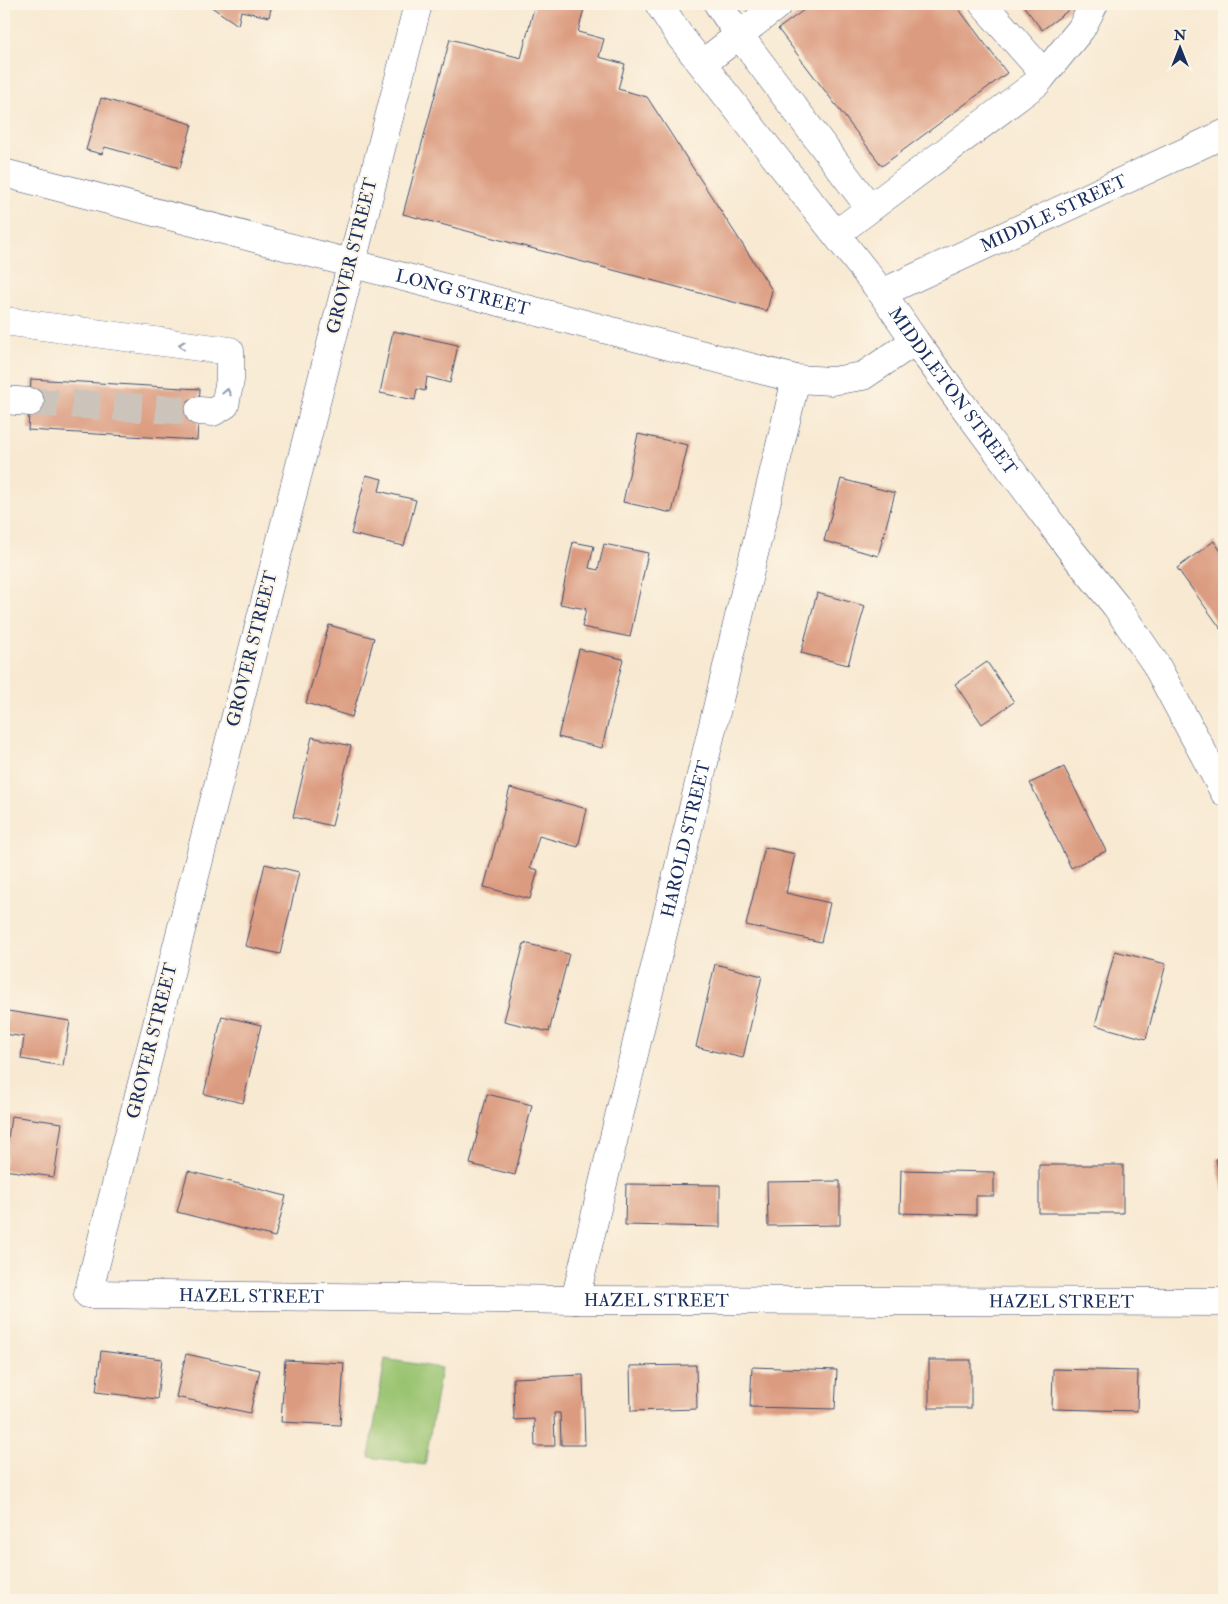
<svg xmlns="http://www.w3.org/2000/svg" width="1228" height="1604" font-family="'IM FELL Double Pica',serif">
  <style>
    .green { fill: #99c36f; stroke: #5a7966 }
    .building { fill: #db9b80 }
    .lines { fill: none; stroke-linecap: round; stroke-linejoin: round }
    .minor-tunnel { stroke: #ccc4bb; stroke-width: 28; stroke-dasharray: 28 14; stroke-linecap: butt }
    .minor-casing { stroke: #3c4b6f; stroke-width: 29 }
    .minor { stroke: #fff; stroke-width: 28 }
    .oneway { stroke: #8d97ae }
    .labels { text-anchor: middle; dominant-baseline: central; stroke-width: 4; stroke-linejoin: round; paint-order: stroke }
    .street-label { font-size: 18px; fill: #1b2f5e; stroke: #fcf5e5 }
  </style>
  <rect width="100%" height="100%" fill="#fcf5e5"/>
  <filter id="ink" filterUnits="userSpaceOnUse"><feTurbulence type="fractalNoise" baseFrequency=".02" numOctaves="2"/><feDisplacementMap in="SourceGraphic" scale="10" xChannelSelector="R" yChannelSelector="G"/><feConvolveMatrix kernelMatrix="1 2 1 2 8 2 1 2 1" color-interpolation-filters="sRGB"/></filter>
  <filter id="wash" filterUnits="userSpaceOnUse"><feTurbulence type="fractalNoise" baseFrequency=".0096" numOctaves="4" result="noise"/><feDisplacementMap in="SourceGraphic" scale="20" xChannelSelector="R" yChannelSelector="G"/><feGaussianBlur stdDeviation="1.12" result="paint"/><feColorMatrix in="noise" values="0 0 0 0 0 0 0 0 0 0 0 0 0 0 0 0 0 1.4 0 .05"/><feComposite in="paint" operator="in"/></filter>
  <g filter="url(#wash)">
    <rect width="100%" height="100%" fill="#f8e9d2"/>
    <!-- green -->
    <polygon class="green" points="385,1359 441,1368 425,1465 369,1457"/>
    <g id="blocks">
      <!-- building -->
      <g class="building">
        <polygon points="207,4 272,4 269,17 241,11 238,25"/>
        <polygon points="535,4 585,5 578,32 604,39 599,57 625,64 618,89 647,97 772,290 767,311 403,214 450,39 521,58"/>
        <polygon points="812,4 955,4 1007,73 882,166 778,29"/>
        <polygon points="1022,4 1077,4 1042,30"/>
        <polygon points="101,98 192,124 180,168 105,147 102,154 86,150"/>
        <polygon points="393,331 458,345 450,383 427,377 425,391 417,389 415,400 380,393"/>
        <polygon points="31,379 200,389 197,440 28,430"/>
        <polygon points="638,434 688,445 672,513 623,502"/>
        <polygon points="366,475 382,479 379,491 416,500 404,546 351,534"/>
        <polygon points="841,479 895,493 878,556 824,541"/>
        <polygon points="1214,541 1224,556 1224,633 1177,568"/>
        <polygon points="573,542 594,546 589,568 598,570 604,544 648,553 630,637 582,627 586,609 560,604"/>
        <polygon points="817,593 865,606 848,665 801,653"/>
        <polygon points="329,625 374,638 352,717 306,703"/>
        <polygon points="579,649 623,659 602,748 558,737"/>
        <polygon points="987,662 1014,702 982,724 955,684"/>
        <polygon points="312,737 351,746 332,826 293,817"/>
        <polygon points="1064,767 1106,851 1071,868 1030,783"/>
        <polygon points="510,788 587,809 578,847 539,836 530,868 538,870 530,899 484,887"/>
        <polygon points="765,847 795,854 786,893 830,903 821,942 746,925"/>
        <polygon points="265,864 299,872 280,954 245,946"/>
        <polygon points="524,943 569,954 549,1032 504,1021"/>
        <polygon points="1115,951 1166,964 1146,1039 1095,1025"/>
        <polygon points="715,964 762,976 743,1058 696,1047"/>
        <polygon points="8,1011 70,1021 63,1066 21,1059 24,1037 5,1034"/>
        <polygon points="222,1016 261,1025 243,1103 204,1094"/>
        <polygon points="487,1094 532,1105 515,1175 470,1164"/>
        <polygon points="11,1116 62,1123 54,1177 4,1170"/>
        <polygon points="1224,1157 1224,1190 1223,1190 1216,1159"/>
        <rect x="1039" y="1165" width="84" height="48"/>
        <polygon points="901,1170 994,1172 994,1196 976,1196 976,1215 900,1213"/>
        <polygon points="188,1171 286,1196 275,1237 177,1212"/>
        <polygon points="840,1181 840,1225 768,1226 767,1182"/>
        <polygon points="626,1184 720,1185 720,1227 625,1225"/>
        <polygon points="101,1351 162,1359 157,1399 96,1392"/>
        <polygon points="186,1354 260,1370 250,1413 176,1397"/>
        <polygon points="285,1360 344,1363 340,1425 281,1422"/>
        <rect x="929" y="1360" width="42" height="48"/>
        <polygon points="696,1365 697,1409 631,1411 630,1366"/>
        <polygon points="752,1367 837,1370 835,1409 750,1407"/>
        <polygon points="1053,1369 1138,1371 1137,1411 1052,1409"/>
        <polygon points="583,1375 585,1445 561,1445 560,1413 554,1413 555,1446 535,1446 534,1419 514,1420 513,1378"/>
      </g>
    </g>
  </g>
  <g filter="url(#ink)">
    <use href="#blocks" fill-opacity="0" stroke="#3c4b6f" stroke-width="1"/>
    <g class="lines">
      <!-- minor-tunnel -->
      <polyline class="minor-tunnel" points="30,402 199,411"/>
      <defs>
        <g id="minor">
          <path id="s1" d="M418 4 88 1294 575 1300 1224 1302"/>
          <path id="s2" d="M659 4 679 35 882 293 915 341 1073 553 1116 606 1155 663 1224 792"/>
          <polyline points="718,4 739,35 870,208"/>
          <polyline points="702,64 779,4"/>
          <polyline points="1041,78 1081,29 1094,4"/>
          <path id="s3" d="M4 173 796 379 832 381 863 376 915 341"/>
          <polyline points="836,234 1037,83 1041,78 1040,69 983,4"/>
          <path id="s4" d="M882 293 1224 134"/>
          <polyline points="4,321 230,351 230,380 225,405 213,412 199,411"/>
          <polyline points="4,400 30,402"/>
          <path id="s5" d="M575 1300 796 379"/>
        </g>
      </defs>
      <!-- minor casing -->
      <use href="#minor" class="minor-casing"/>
      <!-- minor -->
      <use href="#minor" class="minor"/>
    </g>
    <!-- one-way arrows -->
    <defs><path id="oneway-chevron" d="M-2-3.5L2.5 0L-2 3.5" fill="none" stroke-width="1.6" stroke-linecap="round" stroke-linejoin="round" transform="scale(1.25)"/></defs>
    <g class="oneway">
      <use href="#oneway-chevron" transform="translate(182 345) rotate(-173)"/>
      <use href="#oneway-chevron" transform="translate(227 392) rotate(-78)"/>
    </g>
  </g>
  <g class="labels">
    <!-- street labels -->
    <g class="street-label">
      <text stroke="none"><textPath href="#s4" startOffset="189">MIDDLE STREET</textPath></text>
      <text transform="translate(352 256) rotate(-76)">GROVER STREET</text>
      <text stroke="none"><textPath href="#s3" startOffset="474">LONG STREET</textPath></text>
      <text stroke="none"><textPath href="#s2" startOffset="486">MIDDLETON STREET</textPath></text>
      <text transform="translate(252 649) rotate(-76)">GROVER STREET</text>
      <text stroke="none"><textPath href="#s5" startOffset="474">HAROLD STREET</textPath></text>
      <text transform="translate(152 1041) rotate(-76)">GROVER STREET</text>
      <text stroke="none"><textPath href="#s1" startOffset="1495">HAZEL STREET</textPath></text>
      <text stroke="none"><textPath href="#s1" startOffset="1900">HAZEL STREET</textPath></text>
      <text stroke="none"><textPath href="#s1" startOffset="2305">HAZEL STREET</textPath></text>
    </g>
  </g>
  <!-- margin -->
  <rect width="1228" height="1604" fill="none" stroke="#fcf5e5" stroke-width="20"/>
  <!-- north arrow -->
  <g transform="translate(1180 48)" stroke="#fcf5e5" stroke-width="4" paint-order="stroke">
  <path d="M0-4L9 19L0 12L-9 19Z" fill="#1b2f5e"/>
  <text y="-8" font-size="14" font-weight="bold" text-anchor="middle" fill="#1b2f5e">N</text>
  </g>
</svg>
